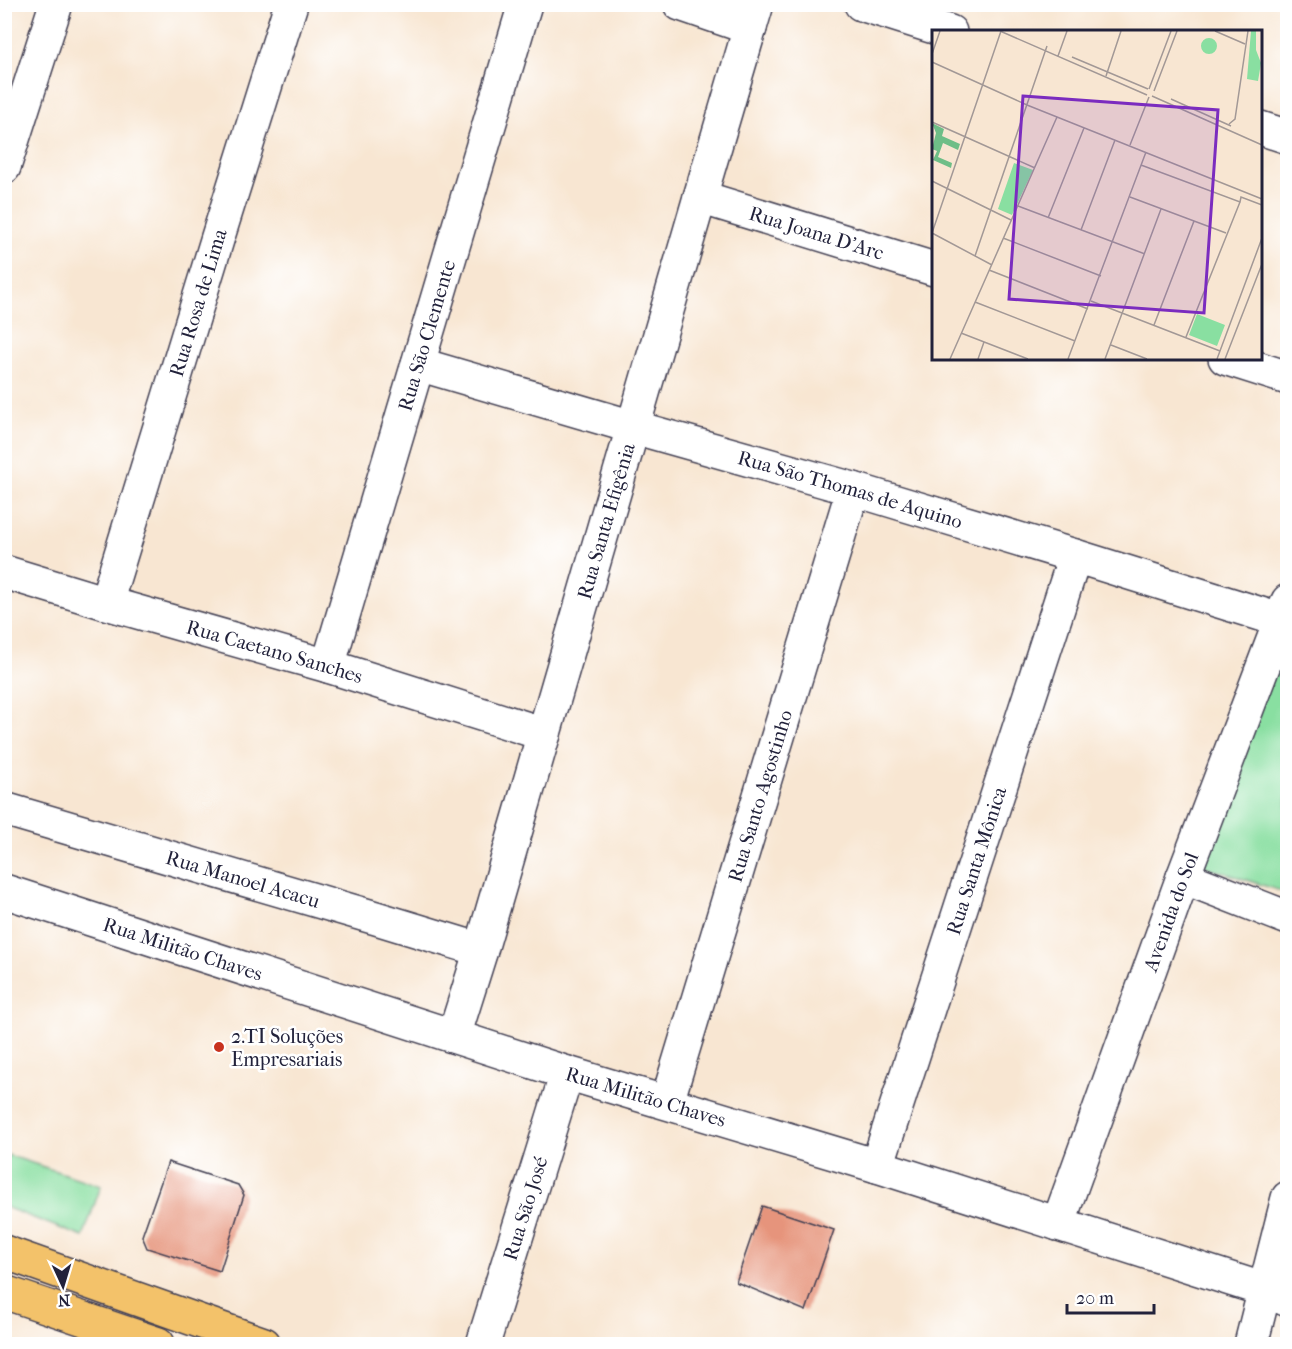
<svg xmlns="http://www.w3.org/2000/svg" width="1292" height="1349" font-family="'IM FELL French Canon',serif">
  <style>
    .green { fill: #89dfa1; stroke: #56806e; stroke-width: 1.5 }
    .building { fill: #e6947c }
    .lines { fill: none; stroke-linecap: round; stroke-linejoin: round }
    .minor-casing { stroke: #423f52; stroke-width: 36 }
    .major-casing { stroke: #423f52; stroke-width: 36 }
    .minor { stroke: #fff; stroke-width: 33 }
    .major { stroke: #f3c26a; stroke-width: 33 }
    .poi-dot { fill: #c8321e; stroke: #fff; stroke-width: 2 }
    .labels { text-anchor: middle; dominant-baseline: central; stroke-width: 5; stroke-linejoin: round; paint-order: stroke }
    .street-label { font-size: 20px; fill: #22223b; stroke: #fff }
    .poi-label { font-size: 20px; fill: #22223b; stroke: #fff; text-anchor: start }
    .inset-road { fill: none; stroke: #a29896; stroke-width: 1.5 }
    .view { fill: #7b2cbf; fill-opacity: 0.15; stroke: #7b2cbf; stroke-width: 3 }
    .inset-edge { fill: none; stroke: #22223b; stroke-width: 3 }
  </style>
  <rect width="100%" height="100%" fill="#fff"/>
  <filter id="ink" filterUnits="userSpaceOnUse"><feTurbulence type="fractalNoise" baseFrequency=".0167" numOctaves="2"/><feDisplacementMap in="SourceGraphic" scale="12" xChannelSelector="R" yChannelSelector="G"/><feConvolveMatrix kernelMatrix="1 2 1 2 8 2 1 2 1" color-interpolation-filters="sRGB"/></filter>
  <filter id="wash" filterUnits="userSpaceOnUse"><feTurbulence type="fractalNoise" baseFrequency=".008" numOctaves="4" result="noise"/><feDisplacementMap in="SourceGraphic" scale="24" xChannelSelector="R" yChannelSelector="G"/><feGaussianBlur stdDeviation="1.35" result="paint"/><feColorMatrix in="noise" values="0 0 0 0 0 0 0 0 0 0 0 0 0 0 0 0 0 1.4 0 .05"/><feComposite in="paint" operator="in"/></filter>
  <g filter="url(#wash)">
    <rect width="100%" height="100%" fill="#f8e6d2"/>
    <!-- green -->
    <g class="green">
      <polygon points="1287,617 1287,893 1197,864"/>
      <polygon points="8,1155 101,1186 83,1237 5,1207 5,1166"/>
    </g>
    <g id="blocks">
      <!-- building -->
      <g class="building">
        <polygon points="168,1162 238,1185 244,1195 220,1271 147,1248 142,1236"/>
        <polygon points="762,1206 834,1230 806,1311 736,1282"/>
      </g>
    </g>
  </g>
  <g filter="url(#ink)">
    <use href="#blocks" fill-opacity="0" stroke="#423f52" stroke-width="1.5"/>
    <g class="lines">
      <defs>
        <g id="minor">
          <polyline points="680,4 750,28"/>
          <polyline points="861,4 950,32"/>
          <polyline points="1260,128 1288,137"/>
          <polyline points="4,167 56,4"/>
          <path id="s1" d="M700 197 934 269"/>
          <polyline points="1225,358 1288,378"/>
          <path id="s2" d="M418 364 633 427 853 489 1075 556 1280 620"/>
          <path id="s3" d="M4 572 106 603 328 666 544 734"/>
          <path id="s4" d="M106 603 217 240 291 4"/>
          <path id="s5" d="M328 666 525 4"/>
          <path id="s6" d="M4 809 376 918 481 950"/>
          <polyline points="1183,877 1288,918"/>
          <path id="s7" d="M4 891 567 1073 877 1166 1265 1290 1288 1300"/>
          <path id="s8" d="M454 1036 481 950 700 197 757 4"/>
          <path id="s9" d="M667 1102 853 489"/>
          <path id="s10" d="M877 1166 1075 556"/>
          <path id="s11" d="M1058 1224 1183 877 1288 601"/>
          <path id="s12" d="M483 1344 567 1073"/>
          <polyline points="1251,1344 1288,1198"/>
        </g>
        <g id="major">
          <polyline points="4,1252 264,1344"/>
          <polyline points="4,1292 158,1344"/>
        </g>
      </defs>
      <!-- minor casing -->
      <use href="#minor" class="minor-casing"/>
      <!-- major casing -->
      <use href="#major" class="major-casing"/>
      <!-- minor -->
      <use href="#minor" class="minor"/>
      <!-- major -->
      <use href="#major" class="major"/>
    </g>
  </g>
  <!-- markers -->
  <circle class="poi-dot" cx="219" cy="1047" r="6"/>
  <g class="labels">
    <!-- street labels -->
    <g class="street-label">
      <text stroke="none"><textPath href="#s1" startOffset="122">Rua Joana D'Arc</textPath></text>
      <text stroke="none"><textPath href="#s4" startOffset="314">Rua Rosa de Lima</textPath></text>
      <text stroke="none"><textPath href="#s5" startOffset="345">Rua São Clemente</textPath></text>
      <text stroke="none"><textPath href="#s2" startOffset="450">Rua São Thomas de Aquino</textPath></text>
      <text stroke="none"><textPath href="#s8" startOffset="537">Rua Santa Efigênia</textPath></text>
      <text stroke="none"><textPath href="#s3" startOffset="282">Rua Caetano Sanches</textPath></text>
      <text stroke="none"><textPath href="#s9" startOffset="320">Rua Santo Agostinho</textPath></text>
      <text stroke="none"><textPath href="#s10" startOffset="321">Rua Santa Mônica</textPath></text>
      <text stroke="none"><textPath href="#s6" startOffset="249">Rua Manoel Acacu</textPath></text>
      <text stroke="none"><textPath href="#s11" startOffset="332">Avenida do Sol</textPath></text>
      <text stroke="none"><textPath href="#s7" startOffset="188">Rua Militão Chaves</textPath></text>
      <text stroke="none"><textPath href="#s7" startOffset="674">Rua Militão Chaves</textPath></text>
      <text stroke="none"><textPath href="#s12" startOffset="142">Rua São José</textPath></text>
    </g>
    <!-- poi labels -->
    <g class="poi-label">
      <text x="231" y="1036">2.TI Soluções<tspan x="231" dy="23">Empresariais</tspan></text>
    </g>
  </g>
  <!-- overview -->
  <g transform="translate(932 30)">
    <rect width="330" height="330" fill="#f8e6d2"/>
    <path d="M319 1H324V20L329 33 326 51 315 49ZM269 16a8 8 0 1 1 16 0a8 8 0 1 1-16 0ZM82 133 101 140 80 185 66 179ZM265 284 293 295 285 316 257 305Z" fill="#89dfa1"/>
    <path d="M0 93 12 99 10 106 28 114 26 120 11 113 6 127 20 133 19 138 1 130 5 121 0 119 4 103Z" fill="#6ebe87"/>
    <path class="inset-road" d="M68 1 215 65M283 1 313 14M0 24 8 1M126 26 135 1M140 27 216 59M0 32 95 75 330 169M174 46 189 1M217 59 239 1M222 61 245 1M220 66 330 115M239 69 299 96M0 92 103 138M297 94 303 89 316 1M198 115 217 67M209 135 308 172 309 167 330 175M0 151 79 190M198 167 294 203M86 176 213 224M116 188 152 98M149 200 183 110M0 203 69 1M0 203 60 235M71 208 169 246M43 226 115 16M57 240 156 279M159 271 288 321M43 272 143 311M222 295 262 191M29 303 96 329M254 307 308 172M179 315 215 329M18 329 125 87M46 329 52 312M136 329 214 122M173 329 229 179M285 329 330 208M293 329 330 234"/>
    <path class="view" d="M91 66 286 80 272 283 77 269Z"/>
    <rect width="330" height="330" class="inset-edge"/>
  </g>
  <!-- margin -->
  <rect width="1292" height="1349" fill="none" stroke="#fff" stroke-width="24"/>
  <!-- north arrow -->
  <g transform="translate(63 1286) rotate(176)" stroke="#ffffff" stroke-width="4.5" paint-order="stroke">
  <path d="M0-4.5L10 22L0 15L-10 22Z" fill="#22223b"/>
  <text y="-9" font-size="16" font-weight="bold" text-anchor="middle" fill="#22223b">N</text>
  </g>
  <!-- scale -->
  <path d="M1067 1304v9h87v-9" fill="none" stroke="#22223b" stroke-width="3"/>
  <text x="1076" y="1304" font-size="18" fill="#22223b" stroke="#ffffff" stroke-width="4.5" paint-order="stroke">20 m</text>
</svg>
